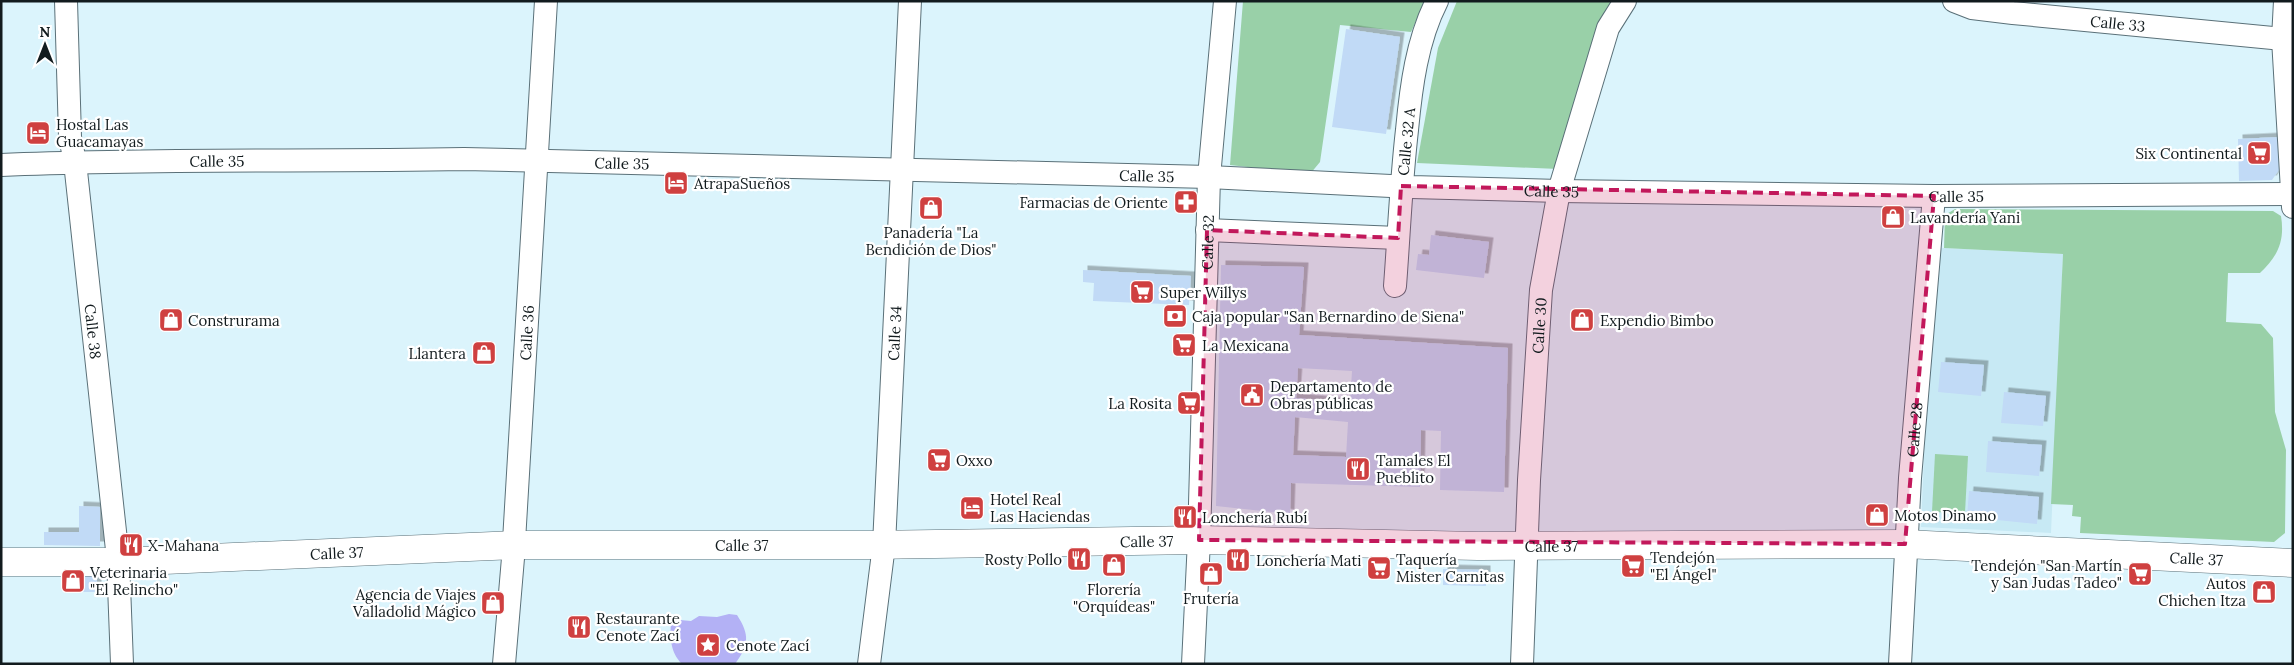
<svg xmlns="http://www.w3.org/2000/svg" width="2294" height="665" font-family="Lora,serif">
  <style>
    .built { fill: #c7e9f4 }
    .green { fill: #99d0a8 }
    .water { fill: #b3b1f5 }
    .building { fill: #c1daf6; fill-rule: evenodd; filter: url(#shadow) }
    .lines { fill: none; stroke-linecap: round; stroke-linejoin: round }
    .street-casing { stroke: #5a7078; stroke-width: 24 }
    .secondary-casing { stroke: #5a7078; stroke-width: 29 }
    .street { stroke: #fff; stroke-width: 22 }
    .secondary { stroke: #fff; stroke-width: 28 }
    .marked { fill: #c2185b; fill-opacity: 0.2; stroke: #c2185b; stroke-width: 4; stroke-dasharray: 10 6; stroke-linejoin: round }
    .labels { text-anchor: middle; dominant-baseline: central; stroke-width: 4.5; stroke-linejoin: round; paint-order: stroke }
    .street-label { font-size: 15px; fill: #121b1e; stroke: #fff }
    .poi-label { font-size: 15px; fill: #121b1e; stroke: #fff; text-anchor: start }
  </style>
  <defs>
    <filter id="shadow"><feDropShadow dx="4.5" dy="-4.5" stdDeviation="0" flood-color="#0004"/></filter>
  </defs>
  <rect width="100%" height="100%" fill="#dbf4fc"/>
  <!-- built -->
  <polygon class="built" points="1944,248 2063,254 2051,533 1921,527 1933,249"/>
  <!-- green -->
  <g class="green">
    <polygon points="1243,1 1425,1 1411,32 1340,25 1320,162 1310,174 1230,165"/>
    <polygon points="1457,1 1617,1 1558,169 1417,163 1438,48"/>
    <path d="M1955 209 2273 211 2281 216C2285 241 2278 256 2260 273H2228L2226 322 2261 324 2273 338 2275 412 2286 450 2285 533 2274 542 2080 533 2081 517 2072 516 2073 505 2051 504 2063 254 1944 248 1945 215Z"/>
    <polygon points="1935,454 1968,456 1965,513 1932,512"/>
  </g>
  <!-- water -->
  <path class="water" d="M729 614 737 615C750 635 749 645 735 664H682C670 652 670 637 671 622L680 620 691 621 699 616 717 617Z"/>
  <!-- building -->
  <g class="building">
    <polygon points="1346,29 1400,37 1386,134 1332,127"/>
    <polygon points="2280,137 2281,167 2272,180 2239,181 2238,139"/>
    <polygon points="1431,235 1489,242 1484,278 1416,270 1418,254 1429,255"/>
    <path d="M1221 265 1304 267 1299 335 1508 348 1504 492 1440 490 1441 431 1421 430 1420 487 1291 483 1290 514 1216 506ZM1298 368 1352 371 1350 403 1296 398ZM1295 417 1348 422 1346 457 1293 455Z"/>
    <polygon points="1083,270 1191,276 1189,305 1093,301 1094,283 1083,282"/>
    <polygon points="1941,362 1984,365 1981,396 1938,392"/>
    <polygon points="2004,392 2046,396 2043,426 2001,423"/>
    <polygon points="1988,441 2042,445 2039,476 1986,472"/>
    <polygon points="1969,491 2039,497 2037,524 1967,517"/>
    <polygon points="79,506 100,507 100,546 44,545 44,532 79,532"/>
    <polygon points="1443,569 1486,570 1486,586 1443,585"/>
    <rect x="82" y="575" width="15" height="17"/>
  </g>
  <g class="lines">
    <defs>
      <g id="street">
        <path id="s1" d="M66 1 70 137 75 162 118 559 122 664"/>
        <path id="s2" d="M1954 1 1972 8 2013 13 2283 39"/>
        <polyline points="2285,1 2283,39 2293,207"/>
        <path id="s3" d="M1 165C155 158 310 162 464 159L1209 177 1411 187 1559 191 1934 196 2292 194"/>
        <polyline points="1207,230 1398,238"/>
        <path id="s4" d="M1395 286C1399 234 1401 182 1407 130 1411 87 1417 40 1437 1"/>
        <path id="s5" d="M504 664 513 558 546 1"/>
        <path id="s6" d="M869 664 884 545 910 1"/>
        <path id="s7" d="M1193 664 1199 540 1209 177 1225 1"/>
        <path id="s8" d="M1522 664 1529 480 1541 290 1559 191 1608 28 1625 1"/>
        <path id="s9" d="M1900 664 1910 478 1934 196"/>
      </g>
      <g id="secondary">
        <path id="s10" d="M1 562H119L514 545H869L1199 540 1478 546 1905 544 2293 563"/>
      </g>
    </defs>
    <!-- street casing -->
    <use href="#street" class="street-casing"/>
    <!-- secondary casing -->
    <use href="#secondary" class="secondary-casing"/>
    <!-- street -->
    <use href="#street" class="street"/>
    <!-- secondary -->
    <use href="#secondary" class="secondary"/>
  </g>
  <!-- marked area -->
  <path class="marked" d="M1401 186 1934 196 1905 544 1199 540 1207 230 1398 238Z"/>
  <!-- icons -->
  <defs>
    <symbol id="hotel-square" viewBox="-11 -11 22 22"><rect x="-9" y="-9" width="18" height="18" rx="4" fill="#cf4040" stroke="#fff"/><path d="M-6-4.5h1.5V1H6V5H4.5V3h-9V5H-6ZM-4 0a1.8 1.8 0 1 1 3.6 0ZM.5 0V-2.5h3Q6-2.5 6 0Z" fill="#fff"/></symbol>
    <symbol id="supermarket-square" viewBox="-11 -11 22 22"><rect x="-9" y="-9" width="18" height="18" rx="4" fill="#cf4040" stroke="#fff"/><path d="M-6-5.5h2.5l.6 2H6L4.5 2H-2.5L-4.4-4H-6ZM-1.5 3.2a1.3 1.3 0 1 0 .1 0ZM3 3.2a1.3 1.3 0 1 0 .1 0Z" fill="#fff"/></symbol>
    <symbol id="pharmacy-square" viewBox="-11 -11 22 22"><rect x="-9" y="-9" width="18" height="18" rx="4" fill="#cf4040" stroke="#fff"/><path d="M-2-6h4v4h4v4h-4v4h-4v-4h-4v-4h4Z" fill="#fff"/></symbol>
    <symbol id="shop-square" viewBox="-11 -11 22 22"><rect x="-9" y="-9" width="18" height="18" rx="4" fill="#cf4040" stroke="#fff"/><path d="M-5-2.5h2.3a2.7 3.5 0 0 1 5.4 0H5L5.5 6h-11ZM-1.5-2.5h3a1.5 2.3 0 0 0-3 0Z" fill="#fff"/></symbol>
    <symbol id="bank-square" viewBox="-11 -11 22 22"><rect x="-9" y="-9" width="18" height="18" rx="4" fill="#cf4040" stroke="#fff"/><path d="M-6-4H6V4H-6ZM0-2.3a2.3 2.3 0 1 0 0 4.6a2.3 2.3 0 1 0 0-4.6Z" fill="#fff"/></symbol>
    <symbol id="civic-square" viewBox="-11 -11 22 22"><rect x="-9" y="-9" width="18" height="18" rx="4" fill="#cf4040" stroke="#fff"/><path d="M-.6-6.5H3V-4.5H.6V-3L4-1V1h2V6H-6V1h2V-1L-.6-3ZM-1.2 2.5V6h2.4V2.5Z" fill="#fff"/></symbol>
    <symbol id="restaurant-square" viewBox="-11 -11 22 22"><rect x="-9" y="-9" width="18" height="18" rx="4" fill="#cf4040" stroke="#fff"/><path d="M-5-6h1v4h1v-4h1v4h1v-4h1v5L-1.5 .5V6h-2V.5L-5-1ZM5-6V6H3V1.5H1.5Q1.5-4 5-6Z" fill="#fff"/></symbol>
    <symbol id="sight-square" viewBox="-11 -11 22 22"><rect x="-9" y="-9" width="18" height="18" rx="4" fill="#cf4040" stroke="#fff"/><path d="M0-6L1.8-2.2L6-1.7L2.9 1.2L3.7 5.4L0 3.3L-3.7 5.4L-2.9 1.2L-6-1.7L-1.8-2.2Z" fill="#fff"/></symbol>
  </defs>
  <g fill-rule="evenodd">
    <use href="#hotel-square" x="24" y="119" width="28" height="28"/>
    <use href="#supermarket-square" x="2245" y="139" width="28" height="28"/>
    <use href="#hotel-square" x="662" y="169" width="28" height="28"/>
    <use href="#pharmacy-square" x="1172" y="188" width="28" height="28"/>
    <use href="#shop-square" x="917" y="194" width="28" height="28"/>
    <use href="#shop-square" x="1879" y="203" width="28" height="28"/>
    <use href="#supermarket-square" x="1128" y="278" width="28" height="28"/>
    <use href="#bank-square" x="1161" y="302" width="28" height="28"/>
    <use href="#shop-square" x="157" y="306" width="28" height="28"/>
    <use href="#shop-square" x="1568" y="306" width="28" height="28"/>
    <use href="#supermarket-square" x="1170" y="331" width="28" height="28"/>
    <use href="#shop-square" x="470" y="339" width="28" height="28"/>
    <use href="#civic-square" x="1238" y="381" width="28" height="28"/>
    <use href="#supermarket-square" x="1175" y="389" width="28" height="28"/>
    <use href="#supermarket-square" x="925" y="446" width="28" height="28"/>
    <use href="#restaurant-square" x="1344" y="455" width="28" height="28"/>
    <use href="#hotel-square" x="958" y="494" width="28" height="28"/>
    <use href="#shop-square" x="1863" y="501" width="28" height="28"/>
    <use href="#restaurant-square" x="1171" y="503" width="28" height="28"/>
    <use href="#restaurant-square" x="117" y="531" width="28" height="28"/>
    <use href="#restaurant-square" x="1065" y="545" width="28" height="28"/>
    <use href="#restaurant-square" x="1224" y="546" width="28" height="28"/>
    <use href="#shop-square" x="1100" y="551" width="28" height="28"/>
    <use href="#supermarket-square" x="1619" y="552" width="28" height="28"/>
    <use href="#supermarket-square" x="1365" y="554" width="28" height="28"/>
    <use href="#shop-square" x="1197" y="560" width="28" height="28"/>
    <use href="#supermarket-square" x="2126" y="560" width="28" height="28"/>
    <use href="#shop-square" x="59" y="567" width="28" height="28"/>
    <use href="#shop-square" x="2250" y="578" width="28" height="28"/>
    <use href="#shop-square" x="479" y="589" width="28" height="28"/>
    <use href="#restaurant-square" x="565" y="613" width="28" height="28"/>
    <use href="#sight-square" x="694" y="631" width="28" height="28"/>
  </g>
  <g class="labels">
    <!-- street labels -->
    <g class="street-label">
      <text stroke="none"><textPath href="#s2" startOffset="166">Calle 33</textPath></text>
      <text stroke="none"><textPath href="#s4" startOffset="145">Calle 32 A</textPath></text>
      <text stroke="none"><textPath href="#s3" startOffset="216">Calle 35</textPath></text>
      <text stroke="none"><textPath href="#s3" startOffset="621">Calle 35</textPath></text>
      <text stroke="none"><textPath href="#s3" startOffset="1146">Calle 35</textPath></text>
      <text stroke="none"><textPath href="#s3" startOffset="1551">Calle 35</textPath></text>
      <text stroke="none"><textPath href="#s3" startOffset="1956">Calle 35</textPath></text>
      <text stroke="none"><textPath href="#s7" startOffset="422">Calle 32</textPath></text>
      <text stroke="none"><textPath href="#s8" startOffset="339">Calle 30</textPath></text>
      <text stroke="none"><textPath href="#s1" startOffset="332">Calle 38</textPath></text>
      <text stroke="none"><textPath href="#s5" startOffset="332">Calle 36</textPath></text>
      <text stroke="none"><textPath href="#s6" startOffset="332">Calle 34</textPath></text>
      <text stroke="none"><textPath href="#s9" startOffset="235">Calle 28</textPath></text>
      <text stroke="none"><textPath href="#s10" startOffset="1146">Calle 37</textPath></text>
      <text stroke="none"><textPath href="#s10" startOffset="741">Calle 37</textPath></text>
      <text stroke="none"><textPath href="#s10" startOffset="1551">Calle 37</textPath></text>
      <text stroke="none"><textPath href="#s10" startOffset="336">Calle 37</textPath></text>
      <text stroke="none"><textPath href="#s10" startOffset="2196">Calle 37</textPath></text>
    </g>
    <!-- poi labels -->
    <g class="poi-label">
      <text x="56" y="124">Hostal Las<tspan x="56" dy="17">Guacamayas</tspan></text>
      <text x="2242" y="153" text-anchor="end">Six Continental</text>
      <text x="694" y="183">AtrapaSueños</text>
      <text x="1168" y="202" text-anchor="end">Farmacias de Oriente</text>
      <text x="1910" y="217">Lavandería Yani</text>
      <text x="931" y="232" text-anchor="middle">Panadería "La<tspan x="931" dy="17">Bendición de Dios"</tspan></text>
      <text x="1160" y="292">Super Willys</text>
      <text x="1192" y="316">Caja popular "San Bernardino de Siena"</text>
      <text x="188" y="320">Construrama</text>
      <text x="1600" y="320">Expendio Bimbo</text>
      <text x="1202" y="345">La Mexicana</text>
      <text x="466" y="353" text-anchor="end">Llantera</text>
      <text x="1270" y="386">Departamento de<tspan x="1270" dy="17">Obras públicas</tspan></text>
      <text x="1172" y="403" text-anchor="end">La Rosita</text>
      <text x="956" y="460">Oxxo</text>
      <text x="1376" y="460">Tamales El<tspan x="1376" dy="17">Pueblito</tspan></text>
      <text x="990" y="499">Hotel Real<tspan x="990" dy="17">Las Haciendas</tspan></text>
      <text x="1894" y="515">Motos Dinamo</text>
      <text x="1202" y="517">Lonchería Rubí</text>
      <text x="148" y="545">X-Mahana</text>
      <text x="1650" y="557">Tendejón<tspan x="1650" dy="17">"El Ángel"</tspan></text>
      <text x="1062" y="559" text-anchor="end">Rosty Pollo</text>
      <text x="1396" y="559">Taquería<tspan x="1396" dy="17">Mister Carnitas</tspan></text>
      <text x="1256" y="560">Lonchería Mati</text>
      <text x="2122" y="565" text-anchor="end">Tendejón "San Martín<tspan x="2122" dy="17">y San Judas Tadeo"</tspan></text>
      <text x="90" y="572">Veterinaria<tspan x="90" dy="17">"El Relincho"</tspan></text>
      <text x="2246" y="583" text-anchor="end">Autos<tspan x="2246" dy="17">Chichen Itza</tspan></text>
      <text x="1114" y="589" text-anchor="middle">Florería<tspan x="1114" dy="17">"Orquídeas"</tspan></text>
      <text x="476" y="594" text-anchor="end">Agencia de Viajes<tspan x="476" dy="17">Valladolid Mágico</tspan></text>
      <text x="1211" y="598" text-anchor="middle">Frutería</text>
      <text x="596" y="618">Restaurante<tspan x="596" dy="17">Cenote Zací</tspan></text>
      <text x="726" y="645">Cenote Zací</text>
    </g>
  </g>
  <!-- border -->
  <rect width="2294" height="665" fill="none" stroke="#121b1e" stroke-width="5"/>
  <!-- north arrow -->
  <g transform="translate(45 45)" stroke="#ffffff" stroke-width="4" paint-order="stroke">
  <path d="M0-4L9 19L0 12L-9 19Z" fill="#121b1e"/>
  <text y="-8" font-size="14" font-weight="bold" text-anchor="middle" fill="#121b1e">N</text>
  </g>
</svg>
